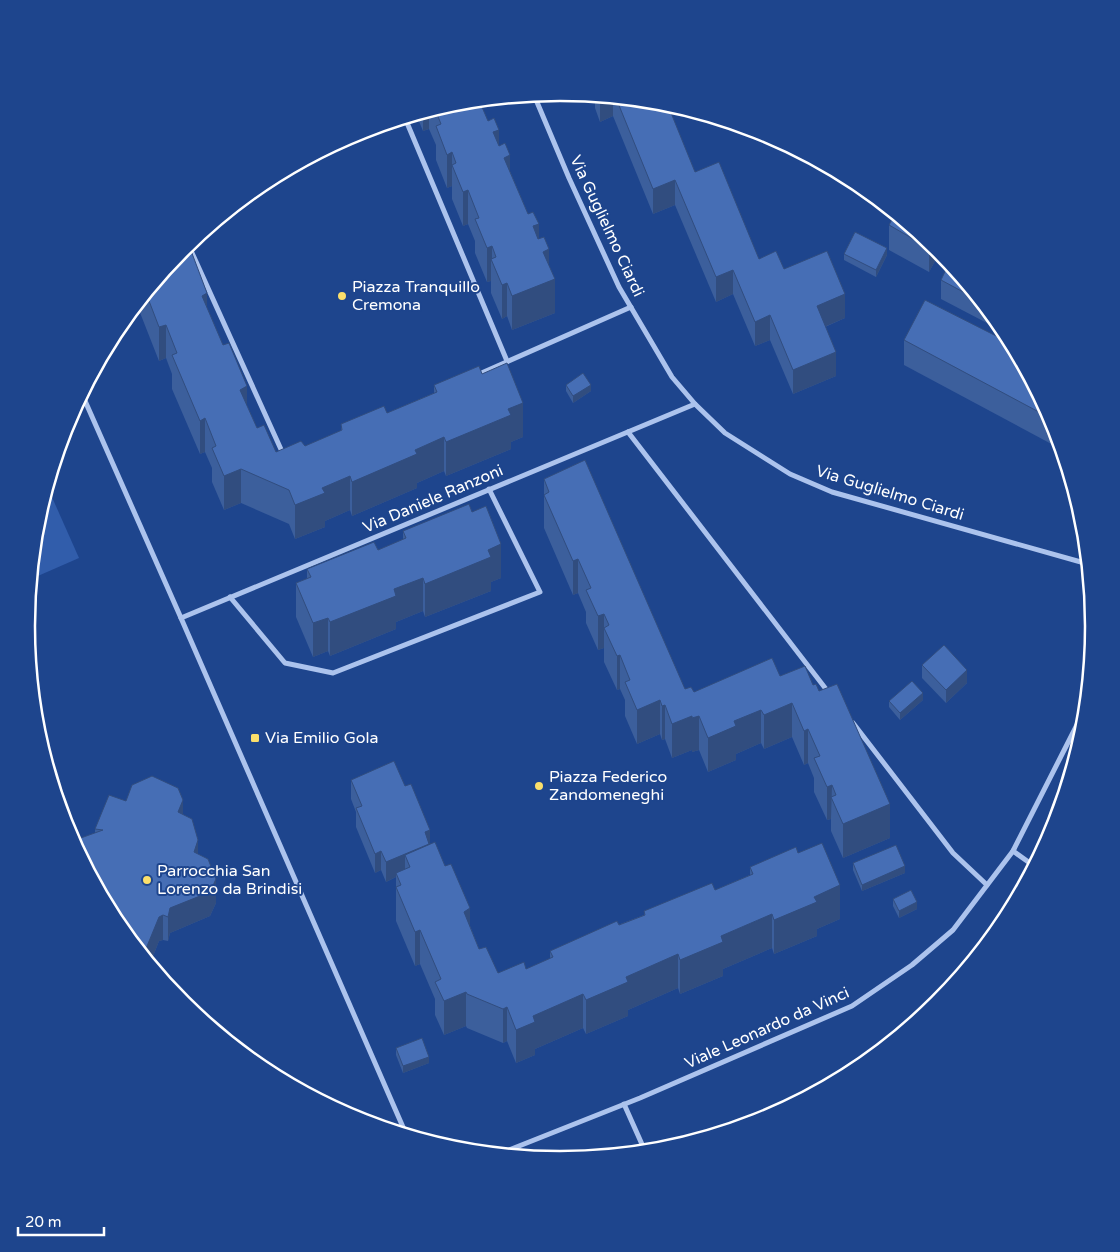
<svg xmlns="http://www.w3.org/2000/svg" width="1120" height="1252" font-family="'Varela Round',sans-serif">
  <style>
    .green { fill: #315dab }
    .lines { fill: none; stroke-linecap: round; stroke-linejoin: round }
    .street { stroke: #acc3ed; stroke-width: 5 }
    .wall { fill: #3c5f9c }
    .shaded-wall { fill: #314d7f }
    .building { fill: #466eb5; stroke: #314d7f }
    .poi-dot { fill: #fbdf6b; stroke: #1e458d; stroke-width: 2 }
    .labels { text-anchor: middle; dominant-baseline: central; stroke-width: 4; stroke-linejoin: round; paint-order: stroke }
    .street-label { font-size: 16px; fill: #fff; stroke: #1e458d }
    .poi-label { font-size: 16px; fill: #fff; stroke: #1e458d; text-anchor: start }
    .rim { fill: none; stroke: #fff; stroke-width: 2.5 }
  </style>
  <rect width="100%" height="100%" fill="#1e458d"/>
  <!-- green -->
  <polygon class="green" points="47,486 79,558 31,579 37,522"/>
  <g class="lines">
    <!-- street -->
    <g class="street">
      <polyline points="534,95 569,178 619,287 672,377 695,404 725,433 790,474 832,492 1088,564"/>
      <polyline points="405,118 507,361"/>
      <polyline points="188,244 284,456"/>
      <polyline points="477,375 631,307"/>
      <polyline points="82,394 181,618 406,1134"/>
      <polyline points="628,432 829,693"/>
      <polyline points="230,597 285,663 333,673 540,592 489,489"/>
      <polyline points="181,618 695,404"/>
      <polyline points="853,723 953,853 987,885"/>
      <polyline points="1013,851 1034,866"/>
      <polyline points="624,1104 645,1151"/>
      <polyline points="499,1154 640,1098 852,1006 912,965 953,930 1013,851 1086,707"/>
    </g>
  </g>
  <!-- wall -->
  <g class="wall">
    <polygon points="589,95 664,103 695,172 759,259 784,269 845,318 825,327 836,376 793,394 770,340 755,346 733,294 716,302 675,205 653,214 613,116 600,122 595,108 595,99 591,100"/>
    <polygon points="456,102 499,146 528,214 539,239 549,266 555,313 512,330 507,316 502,319 491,293 491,281 487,282 475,253 475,241 468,224 463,226 452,199 452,186 447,188 436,160 436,145 429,129 423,131 416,114"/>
    <polygon points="889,225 938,249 940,252 929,272 889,250"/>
    <polygon points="181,250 207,309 247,406 257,428 276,452 305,446 341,431 341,424 387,413 434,393 434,385 482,374 523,437 511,442 511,449 446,476 444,471 417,483 417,488 352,516 350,510 325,521 325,527 295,539 289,524 241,503 224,510 212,482 212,468 205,452 200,454 172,389 172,374 166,358 159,361 137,305"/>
    <polygon points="844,254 887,255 876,277 844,260"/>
    <polygon points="949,263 1004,330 1006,333 941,299 941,280"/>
    <polygon points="904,340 1012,344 1053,422 1059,443 1057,447 904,365"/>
    <polygon points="566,385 591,391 573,403 566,391"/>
    <polygon points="544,479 685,689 694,692 780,676 813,685 890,838 843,858 831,831 831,819 827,820 814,792 814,778 808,763 804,765 792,737 764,749 761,743 736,754 736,760 708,772 699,750 692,752 692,750 672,758 665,739 662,740 660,734 637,744 625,716 625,700 620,689 617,690 604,662 604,648 598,650 586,623 586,612 578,593 573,595 544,528"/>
    <polygon points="403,531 501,578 491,582 491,591 425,617 423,611 396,622 396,629 330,656 328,651 313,657 296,617 296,583 307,579 307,569 378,550 403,540"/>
    <polygon points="922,665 967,683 946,703 922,678"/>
    <polygon points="923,700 900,720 889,707 889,701"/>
    <polygon points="351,780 430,844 470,926 479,949 498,973 526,969 550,959 550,951 644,915 644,911 715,890 750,875 750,867 798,853 840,919 817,929 817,936 774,954 772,948 723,969 723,976 680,994 678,988 628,1010 628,1016 586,1034 583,1028 535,1049 535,1055 516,1063 507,1041 503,1043 467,1028 466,1026 444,1035 435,1015 435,999 420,964 415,966 396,921 396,877 386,882 381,870 375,873 356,827 356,812 351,799"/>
    <polygon points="126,801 183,815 216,903 210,916 170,933 168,941 163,940 159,941 150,964 116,922 78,851 78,839 95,833 95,829"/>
    <polygon points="853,863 905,873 862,891 853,870"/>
    <polygon points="893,899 917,909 899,918 893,906"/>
    <polygon points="396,1048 429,1063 403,1073 396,1055"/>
  </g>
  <!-- shaded-wall -->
  <g class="shaded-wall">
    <polygon points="591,95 595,96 595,99 591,100"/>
    <polygon points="602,96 613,97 613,116 600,122 600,97"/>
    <polygon points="429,111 429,129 423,131 423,113"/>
    <polygon points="499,130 499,164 493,132"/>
    <polygon points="452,152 452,186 447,188 447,155"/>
    <polygon points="510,155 510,189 504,158"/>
    <polygon points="675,180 675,205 653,214 653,189"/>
    <polygon points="468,190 468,224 463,226 463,192"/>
    <polygon points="539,224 539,258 533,226"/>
    <polygon points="931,244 940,252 929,272 929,248"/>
    <polygon points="492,246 492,262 491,259 491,281 487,282 487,248"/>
    <polygon points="887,248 887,255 876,277 876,270"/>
    <polygon points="549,249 549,281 555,279 555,313 512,330 512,296 543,252"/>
    <polygon points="733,270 733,294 716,302 716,277"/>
    <polygon points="507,283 507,316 502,319 502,285"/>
    <polygon points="207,293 207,327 202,296"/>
    <polygon points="845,294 845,318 817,330 817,306"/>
    <polygon points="770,315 770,340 755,346 755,322"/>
    <polygon points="166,325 166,358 159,361 159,327"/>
    <polygon points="836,352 836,376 793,394 793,370"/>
    <polygon points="591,385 591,391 573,403 573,396"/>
    <polygon points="247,386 247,420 240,390"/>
    <polygon points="523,403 523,437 511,442 511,449 446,476 446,442 508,409"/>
    <polygon points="205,418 205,452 200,454 200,421"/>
    <polygon points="1057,435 1059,443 1057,447"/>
    <polygon points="444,437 444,471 417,483 417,488 352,516 352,482 415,450"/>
    <polygon points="241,469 241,503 224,510 224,476"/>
    <polygon points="350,476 350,510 325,521 325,527 295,539 295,505 322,488"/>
    <polygon points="501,544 501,578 491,582 491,591 425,617 425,584 488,550"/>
    <polygon points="578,559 578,593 573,595 573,561"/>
    <polygon points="423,578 423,611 396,622 396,629 330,656 330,622 394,589"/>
    <polygon points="604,614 604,648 598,650 598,616"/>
    <polygon points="328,618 328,651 313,657 313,623"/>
    <polygon points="620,655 620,689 617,690 617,656"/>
    <polygon points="967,670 967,683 946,703 946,690"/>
    <polygon points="923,693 923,700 900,720 900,713"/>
    <polygon points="660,700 660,734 637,744 637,710"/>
    <polygon points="792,703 792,737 764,749 764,715"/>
    <polygon points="665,705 665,739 662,740 662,706"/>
    <polygon points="761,710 761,743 736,754 736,760 708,772 708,738 734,721"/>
    <polygon points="692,716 692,750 672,758 672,724"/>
    <polygon points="699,716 699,750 692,752 692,718"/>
    <polygon points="808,729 808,763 804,765 804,731"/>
    <polygon points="832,785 831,819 827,820 827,787"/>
    <polygon points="183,800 183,824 178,812"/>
    <polygon points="890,804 890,838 843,858 843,824"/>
    <polygon points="430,830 430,849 410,867 405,855 405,873 396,873 396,877 386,882 386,862 425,832"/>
    <polygon points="198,840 198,864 194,852"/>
    <polygon points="381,851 381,870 375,873 375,854"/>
    <polygon points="905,866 905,873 862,891 862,885"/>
    <polygon points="216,879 216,903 210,916 170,933 168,941 168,917 170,908"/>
    <polygon points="840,885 840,919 817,929 817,936 774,954 774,920 814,897"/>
    <polygon points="917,902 917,909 899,918 899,911"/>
    <polygon points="470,908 470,942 464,912"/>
    <polygon points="772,914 772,948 723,969 723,976 680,994 680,960 721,936"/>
    <polygon points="163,915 163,940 159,941 150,964 143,956 159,917"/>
    <polygon points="420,930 420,964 415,966 415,932"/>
    <polygon points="678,954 678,988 628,1010 628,1016 586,1034 586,1000 626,977"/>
    <polygon points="466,992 466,1026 444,1035 444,1001"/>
    <polygon points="583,994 583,1028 535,1049 535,1055 516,1063 516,1030 533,1016"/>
    <polygon points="507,1007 507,1041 503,1043 503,1009"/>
    <polygon points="429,1057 429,1063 403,1073 403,1066"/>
  </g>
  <!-- building -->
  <g class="building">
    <polygon points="616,98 667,103 695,172 719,162 759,259 776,251 784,269 827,251 845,294 817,306 836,352 793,370 770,315 755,322 733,270 716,277 675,180 653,189"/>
    <polygon points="479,100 488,121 494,118 499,130 493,132 499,146 505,143 510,155 504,158 528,214 533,212 539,224 533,226 538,239 544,237 549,249 543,252 555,279 512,296 507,283 502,285 491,259 496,257 492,246 487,248 475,219 479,218 468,190 463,192 452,165 456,163 452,152 447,155 436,126 441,124 435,109 456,102"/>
    <polygon points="895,214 931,244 929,248 889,225"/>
    <polygon points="855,232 887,248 876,270 844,254"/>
    <polygon points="190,248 207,293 202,296 223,345 229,343 247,386 240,390 257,428 264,425 276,452 301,441 305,446 342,430 341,424 384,406 387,413 437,392 434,385 479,366 482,374 507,363 523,403 508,409 511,415 446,442 444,437 415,450 417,454 352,482 350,476 322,488 325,493 295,505 289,490 241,469 224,476 212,448 216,446 205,418 200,421 172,355 177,353 166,325 159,327 146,293 181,250 182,251"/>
    <polygon points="949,263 980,301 941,280"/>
    <polygon points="925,300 1012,344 1052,419 904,340"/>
    <polygon points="583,373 591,385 573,396 566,385"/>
    <polygon points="585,460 685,689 691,687 694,692 772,658 780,676 805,666 813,685 816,684 819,691 837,684 890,804 843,824 831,797 836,795 832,785 827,787 814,758 820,756 808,729 804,731 792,703 764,715 761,710 734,721 736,726 708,738 699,716 692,718 692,716 672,724 665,705 662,706 660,700 637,710 625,682 630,680 620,655 617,656 604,628 609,625 604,614 598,616 586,590 591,588 578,559 573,561 544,495 549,492 544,479"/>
    <polygon points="469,504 472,512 486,506 501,544 488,550 491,557 425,584 423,578 394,589 396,596 330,622 328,618 313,623 296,583 311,577 307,569 374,542 378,550 406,538 403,531"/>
    <polygon points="944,645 967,670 946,690 922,665"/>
    <polygon points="912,681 923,693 900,713 889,701"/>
    <polygon points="394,761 405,786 411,784 430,830 425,832 429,844 386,862 381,851 375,854 356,808 362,806 351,780"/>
    <polygon points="152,776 178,788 183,800 178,812 192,819 198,840 194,852 208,859 216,879 210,892 170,908 168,917 163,915 159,917 143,956 116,922 79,852 84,850 78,839 103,830 95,829 109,795 126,801 132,785"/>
    <polygon points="435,842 445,866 451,864 470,908 464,912 479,949 486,947 498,973 524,962 526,969 553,957 550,951 617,921 619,925 645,915 644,911 712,883 715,890 753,874 750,867 796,847 798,853 822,843 840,885 814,897 817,902 774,920 772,914 721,936 723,942 680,960 678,954 626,977 628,982 586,1000 583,994 533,1016 535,1022 516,1030 507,1007 503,1009 467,994 466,992 444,1001 435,982 441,979 420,930 415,932 396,887 401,885 396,873 410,867 405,855"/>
    <polygon points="896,845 905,866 862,885 853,863"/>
    <polygon points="911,890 917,902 899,911 893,899"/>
    <polygon points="422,1038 429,1057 403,1066 396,1048"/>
  </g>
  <!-- markers -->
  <g class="poi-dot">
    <circle cx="342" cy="296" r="5"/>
    <rect x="250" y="733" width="10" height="10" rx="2.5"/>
    <circle cx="539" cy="786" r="5"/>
    <circle cx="147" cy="880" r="5"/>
  </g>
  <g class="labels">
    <!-- street labels -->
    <g class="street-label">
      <text transform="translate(607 226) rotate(65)">Via Guglielmo Ciardi</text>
      <text transform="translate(890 493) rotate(17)">Via Guglielmo Ciardi</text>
      <text transform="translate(433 499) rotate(-23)">Via Daniele Ranzoni</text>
      <text transform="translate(767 1028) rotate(-24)">Viale Leonardo da Vinci</text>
    </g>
    <!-- poi labels -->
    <g class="poi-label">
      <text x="352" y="287">Piazza Tranquillo<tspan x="352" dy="18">Cremona</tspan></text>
      <text x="265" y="738">Via Emilio Gola</text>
      <text x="549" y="777">Piazza Federico<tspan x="549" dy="18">Zandomeneghi</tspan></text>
      <text x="157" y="871">Parrocchia San<tspan x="157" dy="18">Lorenzo da Brindisi</tspan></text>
    </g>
  </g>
  <!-- crop -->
  <path d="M0 0H1120V1252H0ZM35 626a525 525 0 1 1 1050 0a525 525 0 1 1-1050 0Z" fill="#1e458d" fill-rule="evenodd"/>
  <path class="rim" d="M35 626a525 525 0 1 1 1050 0a525 525 0 1 1-1050 0Z"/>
  <!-- scale -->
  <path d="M18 1227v8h86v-8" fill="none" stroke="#ffffff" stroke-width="2.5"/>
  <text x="25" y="1227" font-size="15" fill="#ffffff" stroke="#1e458d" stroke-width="4" paint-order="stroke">20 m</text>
</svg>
